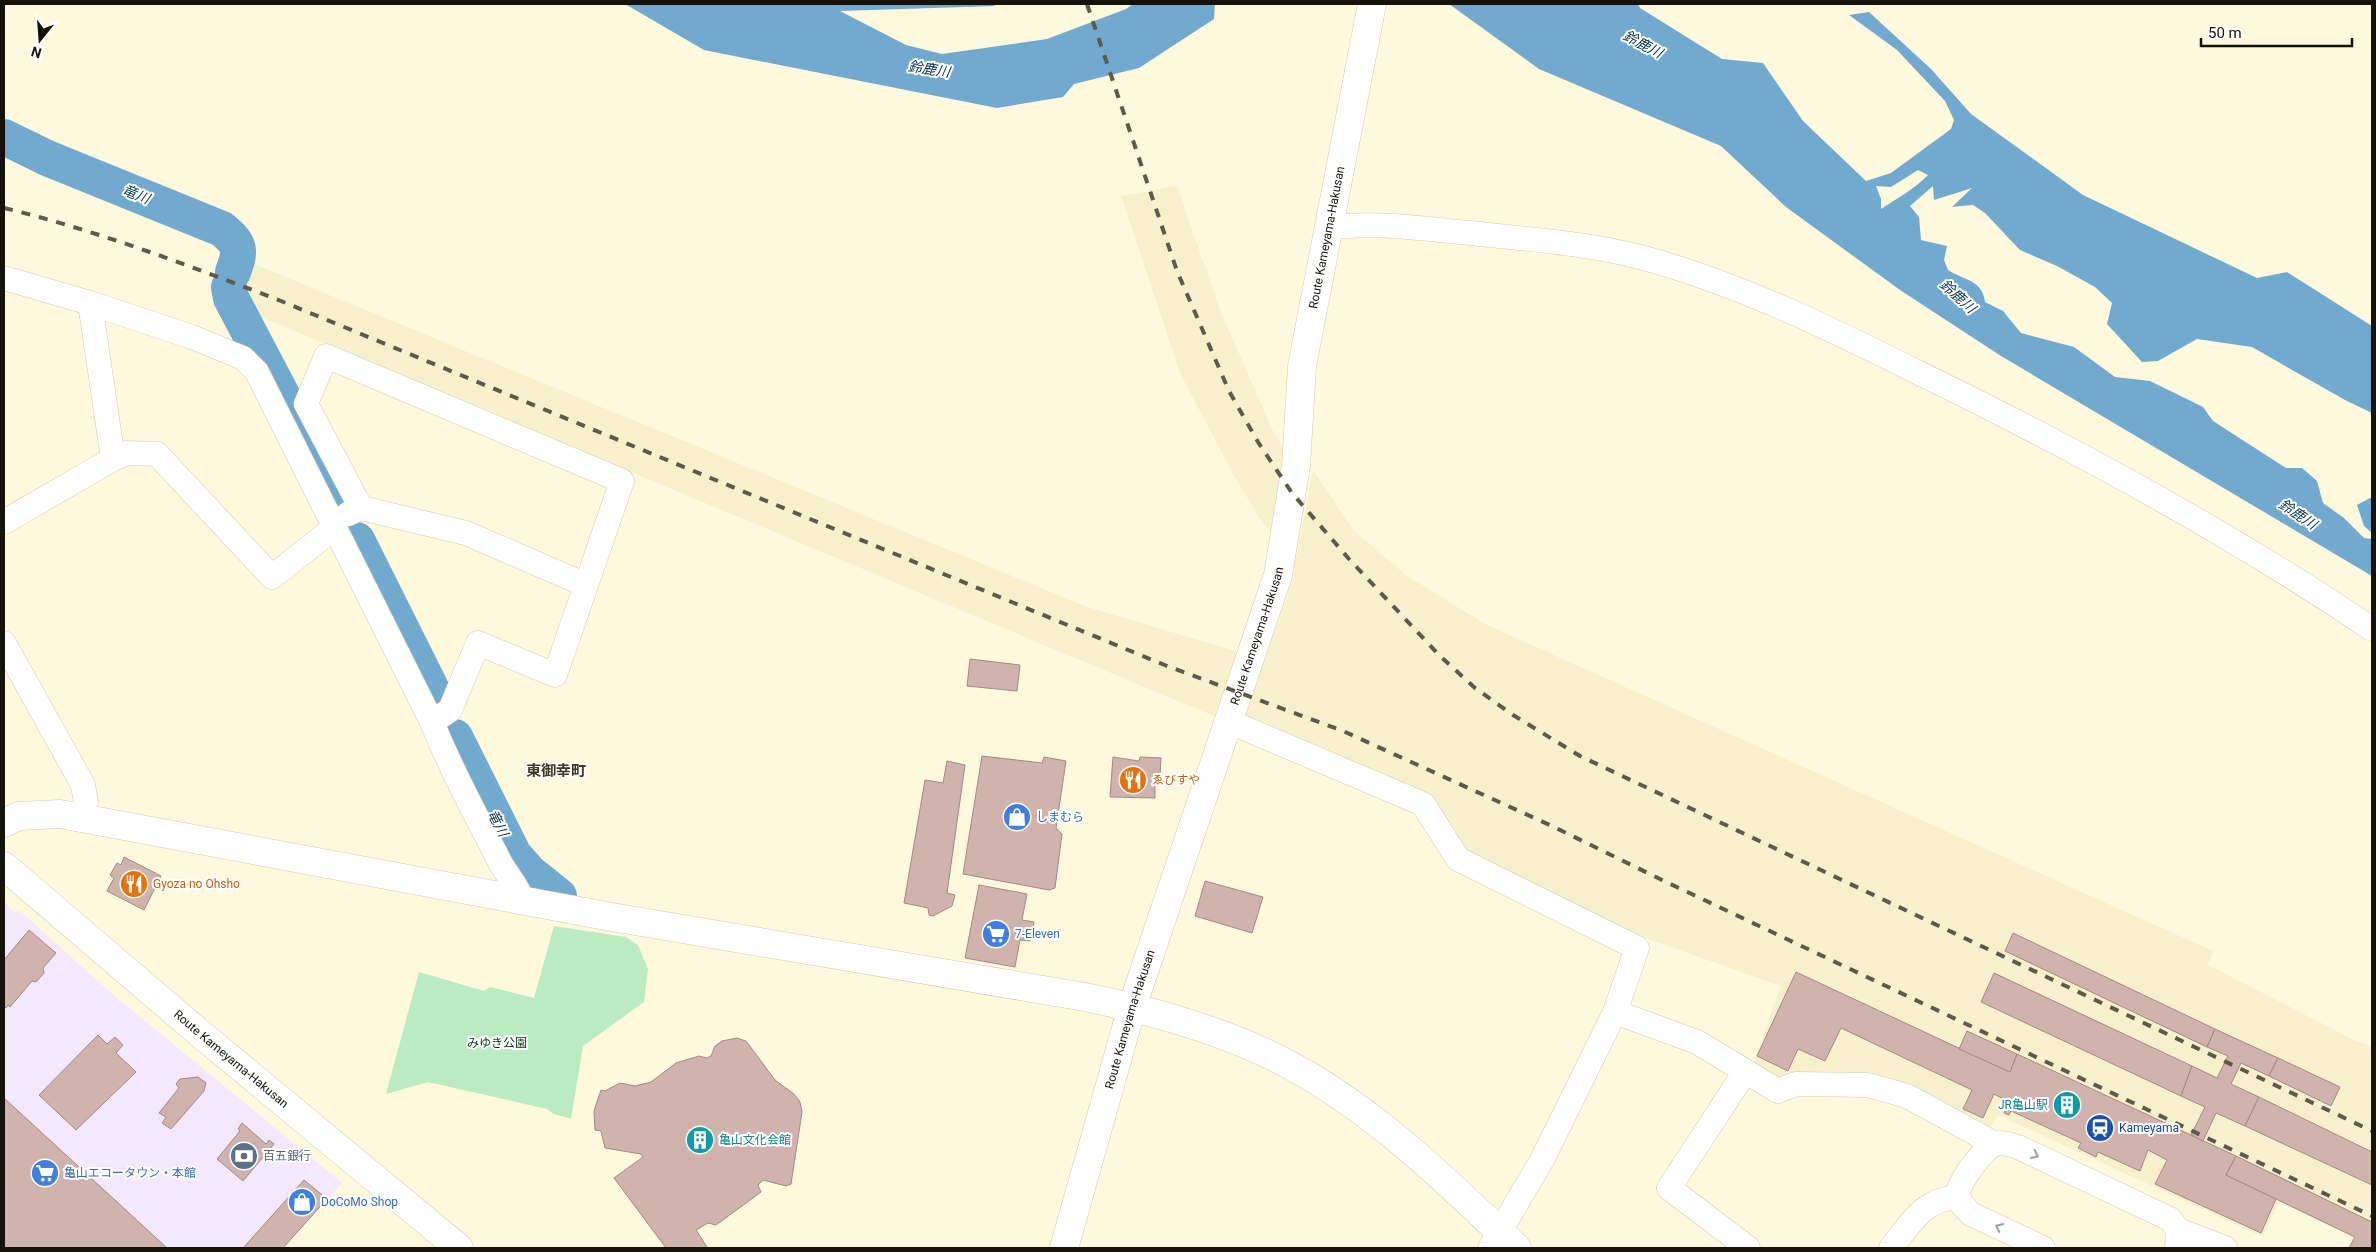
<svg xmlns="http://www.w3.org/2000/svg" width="2376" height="1252" font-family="Roboto,'Noto Sans JP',sans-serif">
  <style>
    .commercial { fill: #f3e8fd }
    .built { fill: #f7f0cd }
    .green { fill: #bbebc0 }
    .water { fill: #72a9cf; fill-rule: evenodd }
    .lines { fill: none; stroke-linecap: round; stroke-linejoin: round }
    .river { stroke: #72a9cf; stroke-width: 36 }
    .building { fill: #d1b3ae; stroke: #a48782 }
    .minor-casing { stroke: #cec8ae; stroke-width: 25 }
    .tertiary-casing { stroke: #cec8ae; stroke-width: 29 }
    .primary-casing { stroke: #cec8ae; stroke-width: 29 }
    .minor { stroke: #fff; stroke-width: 24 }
    .tertiary { stroke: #fff; stroke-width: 28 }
    .primary { stroke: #fff; stroke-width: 28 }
    .rail { stroke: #5d5a4b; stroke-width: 4; stroke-dasharray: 9 9; stroke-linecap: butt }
    .oneway { stroke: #a1a09d }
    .labels { text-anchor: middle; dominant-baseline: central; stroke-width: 4; stroke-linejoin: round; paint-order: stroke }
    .street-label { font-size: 12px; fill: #141209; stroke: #fff }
    .food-label { font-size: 12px; fill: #c56008; stroke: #fff; text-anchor: start }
    .shop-label { font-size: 12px; fill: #366cbe; stroke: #fff; text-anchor: start }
    .park-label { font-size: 12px; fill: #00380f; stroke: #fff }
    .culture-label { font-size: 12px; fill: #0d838f; stroke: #fff; text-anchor: end }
    .transit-label { font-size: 12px; fill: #164399; stroke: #fff; text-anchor: start }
    .service-label { font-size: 12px; fill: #4e5e75; stroke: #fff; text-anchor: start }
    .water-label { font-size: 14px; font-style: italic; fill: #03324c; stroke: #fff }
    .quarter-label { font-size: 15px; font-weight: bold; fill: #3e3923; stroke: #fff }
  </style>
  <rect width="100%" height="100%" fill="#fef8dd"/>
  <!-- commercial -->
  <polygon class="commercial" points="4,902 15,913 19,910 111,993 342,1183 283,1248 4,1248"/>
  <!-- built -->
  <g class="built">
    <polygon points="1177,186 1220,310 1273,431 1287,454 1273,534 1262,522 1233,474 1180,373 1121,196"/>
    <polygon points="249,262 1087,607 1242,653 1221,719 249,312 238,292"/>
    <polygon points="1313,470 1354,531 1407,576 1485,624 2213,951 2208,965 2356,1041 2372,1046 2372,1248 2347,1248 2352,1237 2279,1202 2263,1237 1998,1115 1989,1130 1925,1097 1779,1081 1752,1067 1781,986 1646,938 1463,855 1432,800 1244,717 1279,618 1297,555"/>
  </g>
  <!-- green -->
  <polygon class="green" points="554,926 626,937 638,945 648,969 644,1002 583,1046 571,1119 554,1114 547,1109 428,1082 386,1094 419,972 484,991 490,987 534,998"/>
  <!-- water -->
  <g class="water">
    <polygon points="625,4 990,4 996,6 840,11 906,45 942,54 1047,39 1126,9 1133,4 1215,4 1214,19 1139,68 1074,84 1063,97 997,108 704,50"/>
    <path d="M1449 4H1638L1640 8 1722 59 1763 63 1803 121 1866 181 1891 173 1951 129 1954 120 1945 101 1897 50 1849 15 1869 12 1931 69 1971 114 2083 195 2257 278 2287 272 2372 326V413L2345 400 2252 347 2197 339 2158 361 2142 362 2107 324 2112 303 2095 287 2057 266 2020 250 1985 213 1973 205 1952 207 1972 188 1934 200 1933 186 1910 206 1919 217 1921 240 1947 246 1944 260 1948 270C1963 280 1983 280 1985 302L2003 311 2021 333 2074 347 2115 377 2150 381 2203 407 2213 421 2286 468H2302L2317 481 2323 503 2344 518 2364 538 2372 539V576L2001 356 1900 290 1786 207 1721 146 1539 69ZM1918 170 1928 175C1914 189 1898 198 1881 209V199L1876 186 1891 187Z"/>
    <polygon points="2370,498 2372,499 2372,533 2364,526 2357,505"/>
  </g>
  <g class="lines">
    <!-- river -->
    <g class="river">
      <path d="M4 137 47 158 222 229C241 245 241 250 233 272"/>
      <polyline points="229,287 231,298 340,505"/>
      <polyline points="357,540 433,692"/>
      <polyline points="455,737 514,855 529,872 559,896"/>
    </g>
  </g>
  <!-- building -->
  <g class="building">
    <polygon points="970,659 1020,665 1017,691 967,686"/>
    <polygon points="982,756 1042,763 1044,757 1066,761 1056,828 1062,834 1055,888 1049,890 963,874"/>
    <polygon points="1113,757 1139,761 1140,757 1161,758 1160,777 1155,777 1155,798 1110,797"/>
    <polygon points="947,761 965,765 947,893 955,895 952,906 933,916 929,915 928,908 904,903 925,780 943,783"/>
    <polygon points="124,857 161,876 144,910 107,891 114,878 110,875 117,863 121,865"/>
    <polygon points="1205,881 1263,897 1252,933 1195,916"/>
    <polygon points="979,885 1027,894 1022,920 1034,922 1030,941 1020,940 1015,967 965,958"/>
    <polygon points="29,930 56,953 43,968 44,973 36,982 32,981 10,1007 8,1005 6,1008 4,1006 4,960"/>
    <polygon points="2013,933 2215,1029 2207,1047 2005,951"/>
    <polygon points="1796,972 2010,1072 2017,1054 2236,1156 2226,1175 2276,1199 2261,1233 2155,1184 2167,1160 2148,1150 2140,1171 2098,1152 2096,1157 2078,1148 2081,1143 2011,1111 2009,1115 2004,1113 2009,1102 1994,1094 1983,1118 1963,1109 1972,1090 1841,1028 1825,1061 1798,1049 1788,1071 1757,1056"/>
    <polygon points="1994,973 2192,1066 2181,1096 1981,1002"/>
    <polygon points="2215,1029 2278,1058 2269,1076 2241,1063 2231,1084 2259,1097 2245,1126 2216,1113 2203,1141 2191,1135 2205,1107 2181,1096 2192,1066 2217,1078 2228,1056 2207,1047"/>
    <polygon points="1967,1031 2017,1054 2010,1072 1959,1049"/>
    <polygon points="98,1035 107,1044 115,1037 123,1045 116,1053 136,1072 76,1130 39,1095"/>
    <polygon points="737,1038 746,1041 775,1080 794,1094 800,1102 802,1112 791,1184 786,1186 763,1180 758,1185 761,1192 716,1225 708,1223 696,1230 707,1247 705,1248 666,1248 614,1178 643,1157 641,1154 605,1148 601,1131 595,1130 594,1111 601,1090 605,1091 620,1083 635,1086 651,1082 676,1063 699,1056 707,1058 711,1056 715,1046 722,1041"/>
    <polygon points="2278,1058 2340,1087 2331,1106 2269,1076"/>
    <polygon points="198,1077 206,1083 204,1091 171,1129 162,1123 166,1117 159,1113 179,1088 176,1084 180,1079"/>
    <polygon points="2259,1097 2372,1152 2372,1185 2245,1126"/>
    <polygon points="4,1098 167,1248 4,1248"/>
    <polygon points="242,1123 266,1144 269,1140 274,1144 243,1181 217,1159 240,1131 238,1129"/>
    <polygon points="2236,1156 2372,1222 2372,1248 2349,1248 2355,1237 2226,1175"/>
    <polygon points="304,1180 327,1199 283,1248 246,1248 244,1247"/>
  </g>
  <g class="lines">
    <defs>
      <g id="minor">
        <path d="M1327 228C1375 221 1423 229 1470 233 1526 239 1584 243 1640 257 1738 283 1829 328 1919 373 2075 449 2228 532 2372 629"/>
        <polyline points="4,278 90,303"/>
        <polyline points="113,459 127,453 157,454 272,577 334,528"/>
        <path d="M361 508 306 404 326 356 622 481 555 675 478 643 450 710 432 722C451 770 477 817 501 864 508 876 518 886 522 900"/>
        <polyline points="348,514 361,508 466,533 586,585"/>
        <polyline points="4,522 113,459 90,303 192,337 243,358 257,372 432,722"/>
        <polyline points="4,643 83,785 86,802 82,818"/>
        <polyline points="1230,722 1423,804 1458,859 1637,948 1615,1012 1542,1160 1490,1248"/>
        <polyline points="1615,1012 1697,1042 1778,1091 1796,1084 1868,1085 1907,1096 1995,1144"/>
        <polyline points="1745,1072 1669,1188 1748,1248"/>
        <polyline points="2178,1230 2225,1248"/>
        <path d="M1891 1248C1912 1222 1922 1200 1958 1197"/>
        <path d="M2043 1248 1971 1214C1965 1208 1959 1203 1958 1195 1957 1183 1984 1149 1994 1144 2002 1141 2011 1145 2018 1147L2170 1219 2178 1230 2177 1248"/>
      </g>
      <path id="tertiary" d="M4 823 19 816 60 814 606 916 1085 997C1148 1010 1218 1029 1276 1058 1369 1104 1443 1178 1517 1248"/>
      <g id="primary">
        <path id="s1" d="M4 866 203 1036 459 1248"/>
        <path id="s2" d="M1064 1248 1132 1007 1278 575 1296 466 1302 366 1372 4"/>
      </g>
    </defs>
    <!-- minor casing -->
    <use href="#minor" class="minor-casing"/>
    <!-- tertiary casing -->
    <use href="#tertiary" class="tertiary-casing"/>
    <!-- primary casing -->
    <use href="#primary" class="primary-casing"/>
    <!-- minor -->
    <use href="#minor" class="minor"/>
    <!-- tertiary -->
    <use href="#tertiary" class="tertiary"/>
    <!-- primary -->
    <use href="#primary" class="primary"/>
    <!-- rail -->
    <g class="rail">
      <polyline points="1087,4 1177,271 1229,391 1258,442 1292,493 1349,559 1439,655 1475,688 1513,715 1580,756 2372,1131"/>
      <path d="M4 208C99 231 190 266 281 301L1167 666 1343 731 1552 826 1662 880 2372 1216"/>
    </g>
  </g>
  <!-- one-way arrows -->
  <defs><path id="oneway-chevron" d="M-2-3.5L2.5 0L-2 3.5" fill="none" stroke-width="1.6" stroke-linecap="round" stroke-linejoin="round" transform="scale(1.25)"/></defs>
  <g class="oneway">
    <use href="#oneway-chevron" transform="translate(2035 1155) rotate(25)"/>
    <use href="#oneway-chevron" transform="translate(1999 1227) rotate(-155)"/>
  </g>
  <!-- icons -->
  <defs>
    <symbol id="restaurant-disc" viewBox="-11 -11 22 22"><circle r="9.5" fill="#e8710a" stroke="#fff"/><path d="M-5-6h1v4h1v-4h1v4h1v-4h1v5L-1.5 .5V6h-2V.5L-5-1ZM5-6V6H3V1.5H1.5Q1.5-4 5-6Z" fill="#fff"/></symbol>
    <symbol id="shop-disc" viewBox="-11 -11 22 22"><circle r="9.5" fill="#3f7fe0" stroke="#fff"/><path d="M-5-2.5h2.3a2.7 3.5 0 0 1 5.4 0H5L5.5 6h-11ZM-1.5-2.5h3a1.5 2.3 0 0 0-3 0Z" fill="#fff"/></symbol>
    <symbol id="supermarket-disc" viewBox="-11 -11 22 22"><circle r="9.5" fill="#3f7fe0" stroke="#fff"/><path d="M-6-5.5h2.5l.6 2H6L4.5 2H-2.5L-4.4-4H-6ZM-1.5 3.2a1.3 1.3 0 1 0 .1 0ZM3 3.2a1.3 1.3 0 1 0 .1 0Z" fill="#fff"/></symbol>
    <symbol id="building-disc" viewBox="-11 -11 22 22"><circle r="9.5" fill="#0f9aa8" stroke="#fff"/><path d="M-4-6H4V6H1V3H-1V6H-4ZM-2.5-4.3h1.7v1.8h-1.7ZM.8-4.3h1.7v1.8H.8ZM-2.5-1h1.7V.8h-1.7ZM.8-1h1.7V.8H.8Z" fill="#fff"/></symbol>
    <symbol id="station-disc" viewBox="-11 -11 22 22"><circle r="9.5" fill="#1a4fb4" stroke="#fff"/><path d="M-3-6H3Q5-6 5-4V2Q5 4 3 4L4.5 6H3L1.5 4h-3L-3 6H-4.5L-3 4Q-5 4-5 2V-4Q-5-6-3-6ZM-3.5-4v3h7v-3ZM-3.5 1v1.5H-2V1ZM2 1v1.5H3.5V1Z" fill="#fff"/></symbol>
    <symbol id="bank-disc" viewBox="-11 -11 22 22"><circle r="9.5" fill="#5c6f8a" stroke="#fff"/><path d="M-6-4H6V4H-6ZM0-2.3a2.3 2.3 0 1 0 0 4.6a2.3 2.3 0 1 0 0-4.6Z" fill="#fff"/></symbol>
  </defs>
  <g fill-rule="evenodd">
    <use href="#restaurant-disc" x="1117" y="764" width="32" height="32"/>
    <use href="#shop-disc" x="1001" y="801" width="32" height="32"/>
    <use href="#restaurant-disc" x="118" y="868" width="32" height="32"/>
    <use href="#supermarket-disc" x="980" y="918" width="32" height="32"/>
    <use href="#building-disc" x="2051" y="1089" width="32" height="32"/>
    <use href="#station-disc" x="2084" y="1112" width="32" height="32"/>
    <use href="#building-disc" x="684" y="1124" width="32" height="32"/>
    <use href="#bank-disc" x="228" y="1140" width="32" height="32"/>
    <use href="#supermarket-disc" x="29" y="1157" width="32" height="32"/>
    <use href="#shop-disc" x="286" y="1186" width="32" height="32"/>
  </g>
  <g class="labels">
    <!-- street labels -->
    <g class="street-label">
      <text stroke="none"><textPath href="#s2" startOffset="1048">Route Kameyama-Hakusan</textPath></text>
      <text stroke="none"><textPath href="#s2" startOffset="642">Route Kameyama-Hakusan</textPath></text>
      <text stroke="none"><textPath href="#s2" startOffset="238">Route Kameyama-Hakusan</textPath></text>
      <text stroke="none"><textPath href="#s1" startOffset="298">Route Kameyama-Hakusan</textPath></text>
    </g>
    <!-- food labels -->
    <g class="food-label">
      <text x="1152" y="780">ゑびすや</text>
      <text x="153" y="884">Gyoza no Ohsho</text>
    </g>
    <!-- shop labels -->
    <g class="shop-label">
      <text x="1036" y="817">しまむら</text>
      <text x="1015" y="934">7-Eleven</text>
      <text x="64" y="1173">亀山エコータウン・本館</text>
      <text x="321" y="1202">DoCoMo Shop</text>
    </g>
    <!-- park labels -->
    <g class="park-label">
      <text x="497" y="1043">みゆき公園</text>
    </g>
    <!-- culture labels -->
    <g class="culture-label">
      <text x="2048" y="1105">JR亀山駅</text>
      <text x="719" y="1140" text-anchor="start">亀山文化会館</text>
    </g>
    <!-- transit labels -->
    <g class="transit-label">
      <text x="2119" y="1128">Kameyama</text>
    </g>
    <!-- service labels -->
    <g class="service-label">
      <text x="263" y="1156">百五銀行</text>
    </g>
    <!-- water labels -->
    <g class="water-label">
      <text transform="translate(1643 44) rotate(28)">鈴鹿川</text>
      <text transform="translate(929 69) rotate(9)">鈴鹿川</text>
      <text transform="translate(136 194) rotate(22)">竜川</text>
      <text transform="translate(1958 296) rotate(42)">鈴鹿川</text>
      <text transform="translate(2298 514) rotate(34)">鈴鹿川</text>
      <text transform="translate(498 823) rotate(63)">竜川</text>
    </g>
    <!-- quarter labels -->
    <g class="quarter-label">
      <text x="556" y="771">東御幸町</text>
    </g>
  </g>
  <!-- border -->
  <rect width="2376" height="1252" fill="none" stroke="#141209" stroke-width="10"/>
  <!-- north arrow -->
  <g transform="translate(40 40) rotate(197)" stroke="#ffffff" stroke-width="4" paint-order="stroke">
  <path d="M0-4L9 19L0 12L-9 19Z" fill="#141209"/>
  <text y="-8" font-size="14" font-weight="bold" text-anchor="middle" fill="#141209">N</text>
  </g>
  <!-- scale -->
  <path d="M2201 38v8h151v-8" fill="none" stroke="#141209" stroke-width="2.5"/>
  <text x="2208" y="38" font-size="15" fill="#141209" stroke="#ffffff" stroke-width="4" paint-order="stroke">50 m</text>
</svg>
